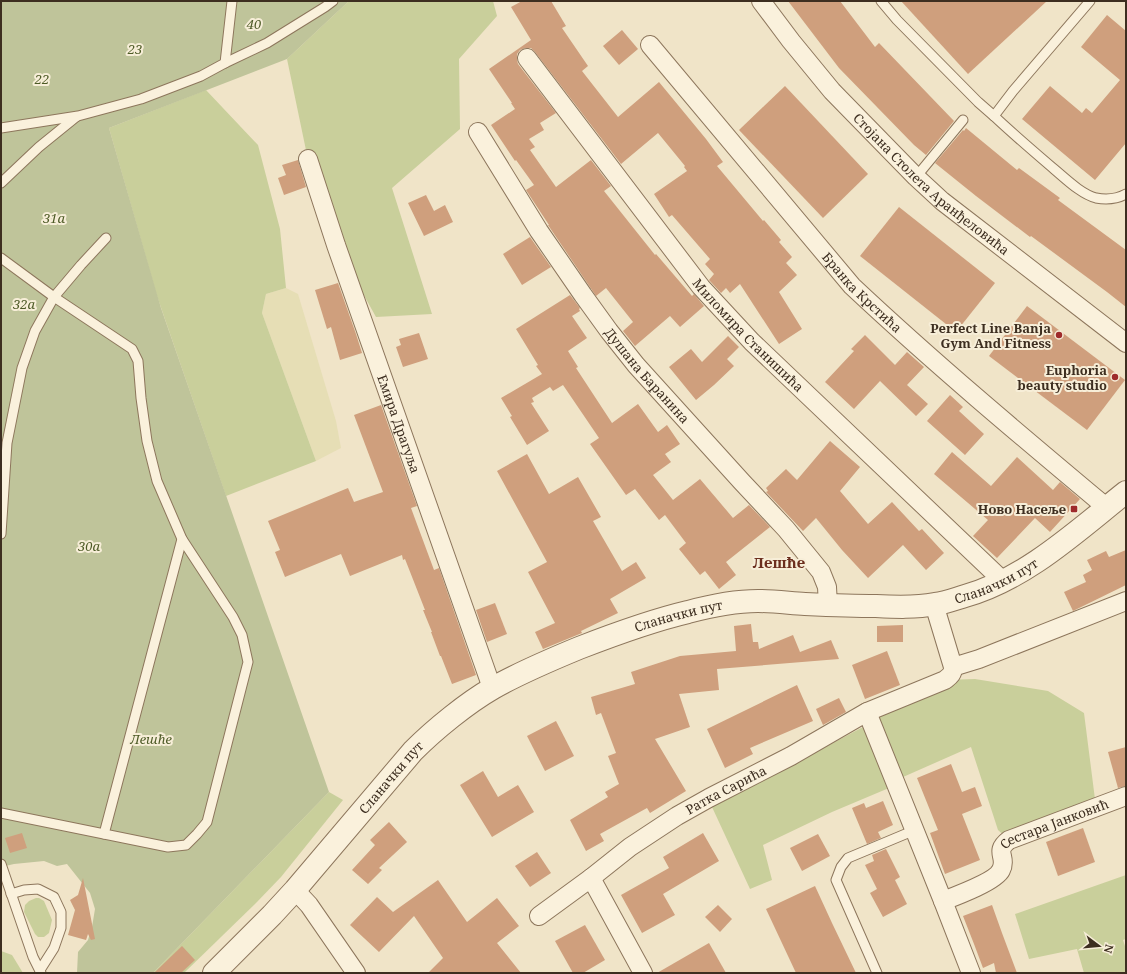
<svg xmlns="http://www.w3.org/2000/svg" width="1127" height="974" font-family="'Noto Serif',serif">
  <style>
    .farmland { fill: #e6deb5 }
    .green { fill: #c9cf9b }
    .cemetery { fill: #bfc49a }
    .building { fill: #cf9f7d }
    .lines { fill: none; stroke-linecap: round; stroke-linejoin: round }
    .service-casing { stroke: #8d765c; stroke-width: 11 }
    .minor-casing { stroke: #8d765c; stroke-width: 20 }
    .tertiary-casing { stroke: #8d765c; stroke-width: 24 }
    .service { stroke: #faf1dc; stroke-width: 9 }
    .minor { stroke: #faf1dc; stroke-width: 18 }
    .tertiary { stroke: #faf1dc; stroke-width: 22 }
    .poi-dot { fill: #9e2a2b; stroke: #f7eed8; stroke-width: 1.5 }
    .labels { text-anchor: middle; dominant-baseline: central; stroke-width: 4; stroke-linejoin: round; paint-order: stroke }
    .park-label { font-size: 13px; font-style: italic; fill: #4d5a26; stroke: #f7eed8 }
    .street-label { font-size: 13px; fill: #3d2e20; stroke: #f7eed8 }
    .poi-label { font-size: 13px; font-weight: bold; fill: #3d2e20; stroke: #f7eed8; text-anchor: end }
    .quarter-label { font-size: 15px; font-weight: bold; fill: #6b2e1e; stroke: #f7eed8 }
  </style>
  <rect width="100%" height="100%" fill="#f0e4c8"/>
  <!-- farmland -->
  <polygon class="farmland" points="286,288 298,294 336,421 341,448 316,461 262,313 266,294"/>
  <!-- green -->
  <g class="green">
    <polygon points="349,1 493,1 497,16 459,59 460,129 392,188 432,314 376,317 336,245 307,155 287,59"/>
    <polygon points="206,90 258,145 280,229 286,288 266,294 262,313 316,461 226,496 157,296 109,128"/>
    <polygon points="975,679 1048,691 1084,713 1096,807 1009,840 998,830 971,747 894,781 867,712 945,680"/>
    <polygon points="863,727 889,788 832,812 763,845 772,880 750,889 712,807"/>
    <polygon points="329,792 343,800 281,877 256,903 184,973 153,973"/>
    <polygon points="1126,875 1126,939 1123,940 1126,949 1126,973 1084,973 1077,949 1029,959 1015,914"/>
    <polygon points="36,898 39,898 44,901 52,920 49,933 44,937 38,937 35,934 24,912 25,905 29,901"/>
    <polygon points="1,951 12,955 23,973 1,973"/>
  </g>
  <!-- cemetery -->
  <polygon class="cemetery" points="1,1 349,1 287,59 109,128 161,308 329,792 153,973 77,973 78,952 88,940 92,927 95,909 90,893 67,864 57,866 44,861 14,864 1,867"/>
  <!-- building -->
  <g class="building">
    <polygon points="522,1 551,1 566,26 562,28 588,66 582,71 618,117 659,82 706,139 723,162 717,166 763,221 764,220 781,240 779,242 792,257 786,263 797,275 779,292 802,329 779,344 740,284 730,293 726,288 721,293 709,280 714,274 705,264 710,259 672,215 669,217 654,194 687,171 684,167 685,166 658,133 621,164 535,52 531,48 525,48 520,50 517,54 517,60 518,64 556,113 540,123 544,130 529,139 535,147 530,150 556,187 591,160 611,186 604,191 655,255 656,254 692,296 694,294 704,306 680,327 670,316 635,346 623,331 633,322 606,288 596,296 548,225 549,225 526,190 534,185 516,160 515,161 491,125 515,109 511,103 512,103 489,69 531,40 511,7"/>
    <polygon points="788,1 840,1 875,47 879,43 954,121 926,155 914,145 839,68"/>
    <polygon points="901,1 1047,1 968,74"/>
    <polygon points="1107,15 1126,31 1126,143 1095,180 1022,119 1050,86 1082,113 1086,108 1092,113 1120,80 1081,47"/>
    <polygon points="622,30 638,49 619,65 603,46"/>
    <polygon points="785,86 868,174 823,218 739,130"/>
    <polygon points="966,128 1017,170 1019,168 1060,198 1058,200 1126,250 1126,307 1107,292 1031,236 1030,237 976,196 935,163 963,130 964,131"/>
    <polygon points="298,160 306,187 284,195 278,178 286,175 282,165"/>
    <polygon points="426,195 434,211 445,205 453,222 424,236 408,203"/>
    <polygon points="899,207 995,283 956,332 860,256"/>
    <polygon points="530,237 551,267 522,285 503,254"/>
    <polygon points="338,283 356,334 362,353 340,360 331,327 327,329 315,290"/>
    <polygon points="570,295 580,308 579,309 580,311 572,316 587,338 568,351 578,367 576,368 612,423 638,404 658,432 667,425 680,444 665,454 671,462 653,475 673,500 700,479 733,518 749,505 770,527 726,562 736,575 719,589 705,571 700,575 679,549 686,543 665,515 659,520 635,489 626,495 590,444 599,438 563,385 553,391 550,387 532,398 534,402 531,403 549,431 527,445 510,417 512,416 501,398 542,374 536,366 538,365 516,329"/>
    <polygon points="1027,306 1125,380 1087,430 989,356"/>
    <polygon points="419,333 428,359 403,367 396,347 401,345 399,339"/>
    <polygon points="865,335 895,365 907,352 924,367 907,385 928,404 916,416 880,381 854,409 825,382 854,351 851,349"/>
    <polygon points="728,336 739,347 727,359 734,366 714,385 696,400 669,367 691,349 702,362"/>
    <polygon points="950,395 963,407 959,411 984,434 965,455 927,421"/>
    <polygon points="381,405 417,506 411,508 434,570 439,568 476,675 452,684 441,656 440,656 431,632 432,632 423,610 425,610 405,559 403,560 402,555 350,576 341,554 285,577 275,552 280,550 268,521 348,488 354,502 383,492 354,415"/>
    <polygon points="830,441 860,467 840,491 868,524 892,502 919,531 922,529 944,553 926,570 903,545 868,578 842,550 816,518 803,531 766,492 768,491 766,488 786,469 797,480"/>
    <polygon points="952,452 991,486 1017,457 1053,490 1060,482 1080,499 1050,532 1035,518 997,558 973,536 988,520 934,474"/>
    <polygon points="527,454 549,494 578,477 601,517 593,521 622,571 636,562 646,578 610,599 618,613 581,631 582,633 543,649 535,632 555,623 528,572 547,562 497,471"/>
    <polygon points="1126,550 1126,585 1073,611 1064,592 1086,582 1083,575 1092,570 1087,560 1106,551 1109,557"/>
    <polygon points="495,603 507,634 487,642 476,610"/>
    <polygon points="751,624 753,642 758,642 759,649 793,635 800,652 831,640 839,659 717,669 719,690 679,694 690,727 655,739 686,791 650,813 647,808 600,834 604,841 586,851 570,820 608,797 605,792 619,784 608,756 616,753 601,713 596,715 591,697 635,684 631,672 680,656 736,651 734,626"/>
    <polygon points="903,625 903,642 877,642 877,626"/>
    <polygon points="887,651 900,685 865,699 852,665"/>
    <polygon points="797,685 813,721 750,748 753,754 725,768 707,729"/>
    <polygon points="839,698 846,712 823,725 816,709"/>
    <polygon points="556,721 574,756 545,771 527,736"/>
    <polygon points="1126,747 1126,786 1118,788 1108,752"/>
    <polygon points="951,764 962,792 975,787 982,806 962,814 980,860 945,874 930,833 938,830 917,778"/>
    <polygon points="483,771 498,797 518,785 534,812 492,837 460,785"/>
    <polygon points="883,801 893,825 878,832 881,838 867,844 852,808 864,803 866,808"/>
    <polygon points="389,822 407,842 379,868 382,870 368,884 352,870 375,845 370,840"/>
    <polygon points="1083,828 1095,862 1058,876 1046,842"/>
    <polygon points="22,833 27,848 10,853 5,838"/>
    <polygon points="703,833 719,861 663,894 675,915 642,933 621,895 669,868 663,857"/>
    <polygon points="818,834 830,856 802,871 790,848"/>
    <polygon points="886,849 900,877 895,880 907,904 883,917 870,893 877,889 865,865 874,861 872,855"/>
    <polygon points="537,852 551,873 530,887 515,866"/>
    <polygon points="83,878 95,939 91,940 88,934 86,940 68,935 75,910 70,900 78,895"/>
    <polygon points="438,880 467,922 497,898 519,926 497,943 521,973 428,973 443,958 414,916 379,952 350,925 377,897 393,912"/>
    <polygon points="815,886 832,923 856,973 796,973 766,909"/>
    <polygon points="718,905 732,919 720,932 705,917"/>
    <polygon points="992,905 1002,933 1017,973 996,973 994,963 983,968 974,944 963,916"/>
    <polygon points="585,925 605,960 583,973 573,973 555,941"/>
    <polygon points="709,943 726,973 657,973"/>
    <polygon points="182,946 195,960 181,973 154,973"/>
  </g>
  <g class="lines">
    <defs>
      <g id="service">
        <polyline points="881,1 897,20 978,102 994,116"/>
        <path d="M1090 1 1013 91 994 116C1013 134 1033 151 1054 169 1066 179 1081 194 1096 198 1107 200 1117 199 1126 194"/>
        <polyline points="225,63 267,43 325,7 333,1"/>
        <polyline points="1,128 78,116 141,99 201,76 225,63 232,1"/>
        <polyline points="916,177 963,120"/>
        <polyline points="1,183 39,147 76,117"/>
        <polyline points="1,258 54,297 132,349 138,361 141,398 147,441 157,481 182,539 233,617 242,635 248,662 207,822 197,834 186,845 168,847 1,813"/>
        <polyline points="1,534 7,443 22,368 35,331 54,297 81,265 106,238"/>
        <polyline points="104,834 182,539"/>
        <polyline points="1,864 33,957 41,973"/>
        <polyline points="11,894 24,890 38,889 54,897 61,912 61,928 54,948 40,970"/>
        <polyline points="877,973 836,880 841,867 848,858 915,830"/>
      </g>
      <g id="minor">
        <path id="s1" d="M761 1 791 41 832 91 916 177 942 201 1126 343"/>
        <path id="s2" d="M650 45 852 286C934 363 1020 435 1106 507"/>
        <path id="s3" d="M527 58 701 287 752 342 1003 581"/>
        <path id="s4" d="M478 132 539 231 583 295 609 331 636 365 742 482 786 529 821 572 827 587 828 605"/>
        <path id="s5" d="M308 159 336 245 492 688"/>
        <polyline points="953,667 979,659 1126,601"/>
        <polyline points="867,712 943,901 971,973"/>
        <polyline points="591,878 643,973"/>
        <polyline points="295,890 309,905 356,973"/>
        <path id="s6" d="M943 901C956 896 996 881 1001 870 1008 857 993 852 1009 840L1126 796"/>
        <path id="s7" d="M539 916 591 878 630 847 677 816 709 798 791 756 867 712 945 680C950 676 953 674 953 667L934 604"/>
      </g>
      <g id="tertiary">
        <path id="s8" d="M214 973 272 915 295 890 413 751C435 729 467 703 493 688 521 672 550 660 579 648 615 634 650 621 688 612 710 606 734 601 758 601 773 601 789 603 805 604 828 605 852 606 876 606 895 607 916 608 935 604 945 603 955 599 965 596 1026 579 1078 530 1126 492"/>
      </g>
    </defs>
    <!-- service casing -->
    <use href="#service" class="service-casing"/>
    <!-- minor casing -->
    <use href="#minor" class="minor-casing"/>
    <!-- tertiary casing -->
    <use href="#tertiary" class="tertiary-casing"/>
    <!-- service -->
    <use href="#service" class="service"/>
    <!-- minor -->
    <use href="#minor" class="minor"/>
    <!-- tertiary -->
    <use href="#tertiary" class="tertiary"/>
  </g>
  <!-- markers -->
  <g class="poi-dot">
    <circle cx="1059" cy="335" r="4"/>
    <circle cx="1115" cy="377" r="4"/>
    <rect x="1070" y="505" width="8" height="8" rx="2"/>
  </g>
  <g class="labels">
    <!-- park labels -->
    <g class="park-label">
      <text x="254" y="24">40</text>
      <text x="135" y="49">23</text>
      <text x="42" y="79">22</text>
      <text x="54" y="218">31a</text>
      <text x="24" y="304">32a</text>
      <text x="89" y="546">30a</text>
      <text x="151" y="739">Лешће</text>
    </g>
    <!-- street labels -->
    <g class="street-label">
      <text stroke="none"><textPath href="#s1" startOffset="251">Стојана Столета Аранђеловића</textPath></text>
      <text stroke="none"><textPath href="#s2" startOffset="326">Бранка Крстића</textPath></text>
      <text stroke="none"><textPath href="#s3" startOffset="355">Миломира Станишића</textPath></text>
      <text stroke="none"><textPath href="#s4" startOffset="297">Душана Баранина</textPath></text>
      <text stroke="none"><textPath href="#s5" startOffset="280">Емира Драгуља</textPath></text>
      <text stroke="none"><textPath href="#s8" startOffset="924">Сланачки пут</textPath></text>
      <text stroke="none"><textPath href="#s8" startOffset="600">Сланачки пут</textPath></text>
      <text stroke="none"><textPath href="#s8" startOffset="264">Сланачки пут</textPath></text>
      <text stroke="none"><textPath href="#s7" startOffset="226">Ратка Сарића</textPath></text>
      <text stroke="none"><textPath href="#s6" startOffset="148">Сестара Јанковић</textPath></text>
    </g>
    <!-- poi labels -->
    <g class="poi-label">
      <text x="1051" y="328">Perfect Line Banja<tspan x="1051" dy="15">Gym And Fitness</tspan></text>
      <text x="1107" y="370">Euphoria<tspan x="1107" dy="15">beauty studio</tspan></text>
      <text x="1066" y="509">Ново Насеље</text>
    </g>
    <!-- quarter labels -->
    <g class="quarter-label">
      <text x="779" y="562">Лешће</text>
    </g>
  </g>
  <!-- border -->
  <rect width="1127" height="974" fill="none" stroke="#3d2e20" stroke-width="4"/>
  <!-- north arrow -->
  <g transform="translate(1099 946) rotate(106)" stroke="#f7eed8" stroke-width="3" paint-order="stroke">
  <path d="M0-3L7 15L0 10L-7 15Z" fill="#3d2e20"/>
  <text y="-6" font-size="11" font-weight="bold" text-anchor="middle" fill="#3d2e20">N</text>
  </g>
</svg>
